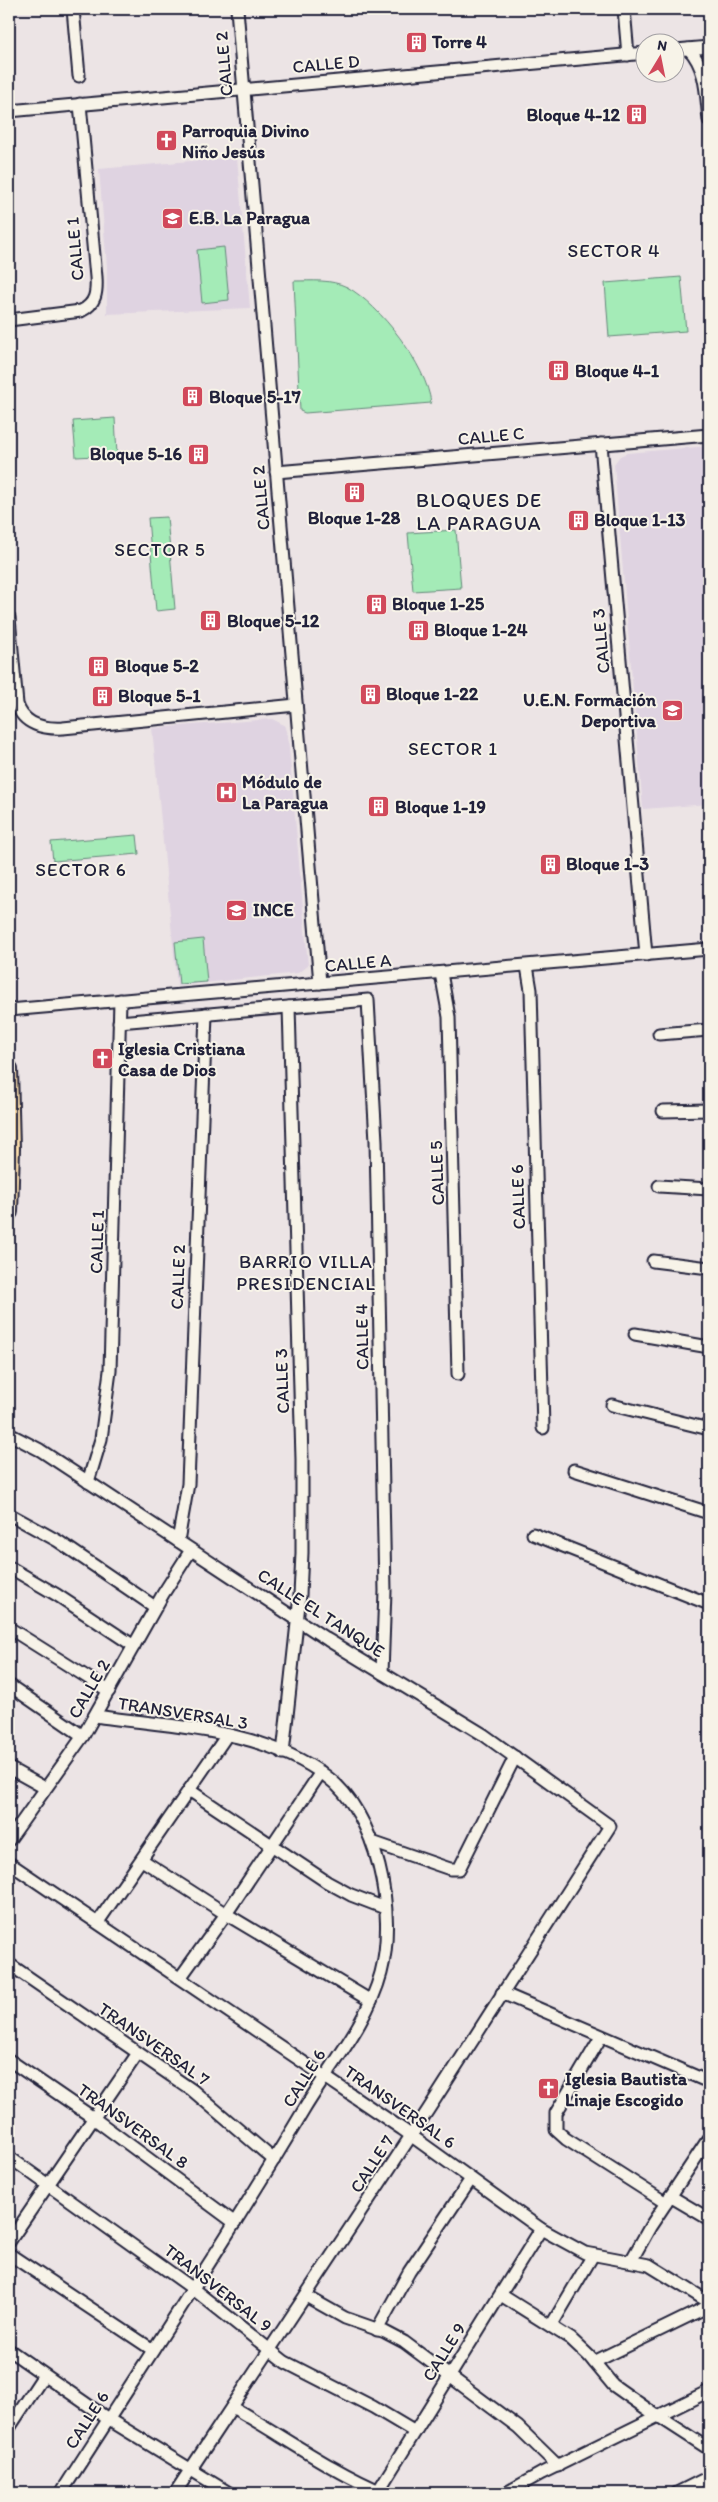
<svg xmlns="http://www.w3.org/2000/svg" width="718" height="2502" font-family="Itim,sans-serif">
  <style>
    .built { fill: #dfd3e1 }
    .green { fill: #a4ebb7; stroke: #638679 }
    .lines { fill: none; stroke-linecap: round; stroke-linejoin: round }
    .street-casing { stroke: #22223b; stroke-width: 15 }
    .primary-casing { stroke: #22223b; stroke-width: 20 }
    .street { stroke: #f7f3e8; stroke-width: 11 }
    .primary { stroke: #fbddab; stroke-width: 16 }
    .labels { text-anchor: middle; dominant-baseline: central; stroke-width: 4; stroke-linejoin: round; paint-order: stroke }
    .poi-label { font-size: 18px; font-weight: bold; fill: #22223b; stroke: #f7f3e8; text-anchor: start }
    .street-label { font-size: 18px; fill: #22223b; stroke: #f7f3e8 }
    .neighbourhood-label { font-size: 19px; letter-spacing: 1px; fill: #22223b; stroke: #f7f3e8 }
    .quarter-label { font-size: 20px; letter-spacing: 1px; fill: #22223b; stroke: #f7f3e8 }
  </style>
  <rect width="100%" height="100%" fill="#ece4e5"/>
  <filter id="ink" filterUnits="userSpaceOnUse"><feTurbulence type="fractalNoise" baseFrequency=".02" numOctaves="2"/><feDisplacementMap in="SourceGraphic" scale="10" xChannelSelector="R" yChannelSelector="G"/><feConvolveMatrix kernelMatrix="1 2 1 2 8 2 1 2 1" color-interpolation-filters="sRGB"/></filter>
  <g filter="url(#ink)">
    <!-- built -->
    <g class="built">
      <polygon points="237,157 250,308 107,314 107,267 99,169"/>
      <polygon points="709,446 709,804 643,809 614,464 620,456 627,453"/>
      <polygon points="272,719 284,725 288,737 308,965 298,973 177,986 152,728"/>
    </g>
    <!-- green -->
    <g class="green">
      <polygon points="224,247 229,300 202,303 197,250"/>
      <polygon points="681,277 686,331 609,337 605,283"/>
      <path d="M294 281C312 281 331 279 347 287 380 305 427 366 431 403L305 413 300 411Z"/>
      <polygon points="115,418 117,455 76,457 73,421"/>
      <polygon points="167,517 175,609 156,611 148,518"/>
      <polygon points="456,530 461,588 413,591 408,533"/>
      <polygon points="137,835 139,854 53,861 51,842"/>
      <polygon points="203,939 207,982 179,984 175,942"/>
    </g>
    <g class="lines">
      <defs>
        <g id="street">
          <polyline points="73,9 79,76"/>
          <polyline points="237,9 320,983"/>
          <polyline points="624,9 628,55"/>
          <path d="M689 49C707 69 706 94 709 120"/>
          <polyline points="676,50 709,47"/>
          <polyline points="9,111 646,53"/>
          <path d="M9 320 81 311C96 304 97 292 96 277L80 104"/>
          <polyline points="601,444 646,955"/>
          <polyline points="276,472 709,435"/>
          <path d="M9 618 17 704C23 725 45 729 63 728L296 705"/>
          <polyline points="527,966 531,990 543,1428"/>
          <polyline points="441,973 449,1017 458,1374"/>
          <polyline points="9,1010 709,949"/>
          <polyline points="119,1022 368,1000 376,1141 385,1591 382,1673"/>
          <polyline points="659,1034 709,1030"/>
          <polyline points="663,1111 709,1110"/>
          <polyline points="659,1186 709,1189"/>
          <polyline points="653,1261 709,1268"/>
          <polyline points="635,1334 709,1347"/>
          <polyline points="612,1405 709,1429"/>
          <polyline points="9,1434 40,1450 328,1640 484,1735 610,1826 428,2110 175,2493"/>
          <polyline points="574,1470 709,1513"/>
          <polyline points="88,1482 101,1439 110,1371 120,1000"/>
          <polyline points="9,1514 58,1541 155,1607"/>
          <polyline points="533,1534 709,1604"/>
          <polyline points="178,1541 188,1484 206,1014"/>
          <polyline points="9,1567 57,1595 134,1646"/>
          <polyline points="9,1628 109,1691"/>
          <polyline points="9,1685 83,1736"/>
          <polyline points="283,1753 300,1595 302,1553 302,1459 289,1007"/>
          <polyline points="9,1768 45,1788"/>
          <polyline points="189,1790 327,1882 351,1895 385,1908"/>
          <polyline points="9,1840 83,1736 163,1594 191,1550"/>
          <polyline points="372,1842 450,1869 459,1869 515,1757"/>
          <polyline points="142,1860 226,1914 371,2001"/>
          <polyline points="9,1863 402,2129 541,2229 585,2253 649,2265 709,2302"/>
          <polyline points="98,1922 227,1735"/>
          <polyline points="9,1964 192,2090 274,2160"/>
          <polyline points="180,1978 226,1914 321,1772"/>
          <polyline points="502,1993 709,2082"/>
          <polyline points="601,2037 556,2113 556,2130 566,2139 666,2203"/>
          <polyline points="9,2060 92,2117 235,2223"/>
          <polyline points="9,2157 192,2288 285,2362 373,2407 415,2432"/>
          <polyline points="670,2196 709,2219"/>
          <polyline points="9,2242 138,2053"/>
          <polyline points="9,2254 153,2350"/>
          <polyline points="631,2261 650,2227 709,2138"/>
          <polyline points="501,2295 571,2339 589,2356 613,2385 657,2416"/>
          <polyline points="306,2296 345,2318 385,2332 404,2342 518,2427 558,2466"/>
          <polyline points="551,2326 593,2255"/>
          <polyline points="377,2330 409,2272 471,2179"/>
          <polyline points="9,2350 108,2419 229,2493"/>
          <polyline points="594,2362 709,2306"/>
          <path d="M232 2407C283 2436 331 2471 384 2493"/>
          <polyline points="658,2416 709,2449"/>
          <polyline points="9,2428 44,2375"/>
          <path d="M61 2493C143 2365 227 2239 305 2108 331 2065 368 2022 381 1973 397 1913 378 1814 326 1776 262 1728 171 1727 95 1716"/>
          <polyline points="377,2493 541,2229"/>
          <polyline points="506,2493 542,2473 709,2391"/>
          <polyline points="677,2493 709,2477"/>
        </g>
        <polyline id="primary" points="9,1069 11,1149 9,1212"/>
      </defs>
      <!-- street casing -->
      <use href="#street" class="street-casing"/>
      <!-- primary casing -->
      <use href="#primary" class="primary-casing"/>
      <!-- street -->
      <use href="#street" class="street"/>
      <!-- primary -->
      <use href="#primary" class="primary"/>
    </g>
  </g>
  <!-- icons -->
  <defs>
    <symbol id="building-square" viewBox="-11 -11 22 22"><rect x="-9" y="-9" width="18" height="18" rx="4" fill="#d1495b" stroke="#f7f3e8"/><path d="M-4-6H4V6H1V3H-1V6H-4ZM-2.5-4.3h1.7v1.8h-1.7ZM.8-4.3h1.7v1.8H.8ZM-2.5-1h1.7V.8h-1.7ZM.8-1h1.7V.8H.8Z" fill="#fff"/></symbol>
    <symbol id="church-square" viewBox="-11 -11 22 22"><rect x="-9" y="-9" width="18" height="18" rx="4" fill="#d1495b" stroke="#f7f3e8"/><path d="M-1.2-6h2.4v3.5h3.3v2.4h-3.3V6h-2.4V-.1h-3.3v-2.4h3.3Z" fill="#fff"/></symbol>
    <symbol id="school-square" viewBox="-11 -11 22 22"><rect x="-9" y="-9" width="18" height="18" rx="4" fill="#d1495b" stroke="#f7f3e8"/><path d="M0-5L7-2L0 1L-7-2ZM-4 1L0 2.5L4 1V4Q0 6-4 4Z" fill="#fff"/></symbol>
    <symbol id="hospital-square" viewBox="-11 -11 22 22"><rect x="-9" y="-9" width="18" height="18" rx="4" fill="#d1495b" stroke="#f7f3e8"/><path d="M-5-5h3v3.5h4V-5h3V5h-3V1.5h-4V5h-3Z" fill="#fff"/></symbol>
    <symbol id="university-square" viewBox="-11 -11 22 22"><rect x="-9" y="-9" width="18" height="18" rx="4" fill="#d1495b" stroke="#f7f3e8"/><path d="M0-5L7-2L0 1L-7-2ZM-4 1L0 2.5L4 1V4Q0 6-4 4Z" fill="#fff"/></symbol>
  </defs>
  <g fill-rule="evenodd">
    <use href="#building-square" x="404" y="30" width="25" height="25"/>
    <use href="#building-square" x="624" y="102" width="25" height="25"/>
    <use href="#church-square" x="154" y="128" width="25" height="25"/>
    <use href="#school-square" x="160" y="206" width="25" height="25"/>
    <use href="#building-square" x="546" y="358" width="25" height="25"/>
    <use href="#building-square" x="180" y="384" width="25" height="25"/>
    <use href="#building-square" x="186" y="442" width="25" height="25"/>
    <use href="#building-square" x="342" y="480" width="25" height="25"/>
    <use href="#building-square" x="566" y="508" width="25" height="25"/>
    <use href="#building-square" x="364" y="592" width="25" height="25"/>
    <use href="#building-square" x="198" y="608" width="25" height="25"/>
    <use href="#building-square" x="406" y="618" width="25" height="25"/>
    <use href="#building-square" x="86" y="654" width="25" height="25"/>
    <use href="#building-square" x="358" y="682" width="25" height="25"/>
    <use href="#building-square" x="90" y="684" width="25" height="25"/>
    <use href="#school-square" x="660" y="698" width="25" height="25"/>
    <use href="#hospital-square" x="214" y="780" width="25" height="25"/>
    <use href="#building-square" x="366" y="794" width="25" height="25"/>
    <use href="#building-square" x="538" y="852" width="25" height="25"/>
    <use href="#university-square" x="224" y="898" width="25" height="25"/>
    <use href="#church-square" x="90" y="1046" width="25" height="25"/>
    <use href="#church-square" x="536" y="2076" width="25" height="25"/>
  </g>
  <g class="labels">
    <!-- poi labels -->
    <g class="poi-label">
      <text x="432" y="42">Torre 4</text>
      <text x="620" y="115" text-anchor="end">Bloque 4-12</text>
      <text x="182" y="131">Parroquia Divino<tspan x="182" dy="21">Niño Jesús</tspan></text>
      <text x="189" y="218">E.B. La Paragua</text>
      <text x="575" y="371">Bloque 4-1</text>
      <text x="209" y="397">Bloque 5-17</text>
      <text x="182" y="454" text-anchor="end">Bloque 5-16</text>
      <text x="354" y="518" text-anchor="middle">Bloque 1-28</text>
      <text x="594" y="520">Bloque 1-13</text>
      <text x="392" y="604">Bloque 1-25</text>
      <text x="227" y="621">Bloque 5-12</text>
      <text x="434" y="630">Bloque 1-24</text>
      <text x="115" y="666">Bloque 5-2</text>
      <text x="386" y="694">Bloque 1-22</text>
      <text x="118" y="696">Bloque 5-1</text>
      <text x="656" y="700" text-anchor="end">U.E.N. Formación<tspan x="656" dy="21">Deportiva</tspan></text>
      <text x="242" y="782">Módulo de<tspan x="242" dy="21">La Paragua</tspan></text>
      <text x="395" y="807">Bloque 1-19</text>
      <text x="566" y="864">Bloque 1-3</text>
      <text x="253" y="910">INCE</text>
      <text x="118" y="1049">Iglesia Cristiana<tspan x="118" dy="21">Casa de Dios</tspan></text>
      <text x="565" y="2079">Iglesia Bautista<tspan x="565" dy="21">Linaje Escogido</tspan></text>
    </g>
    <!-- street labels -->
    <g class="street-label">
      <text transform="translate(224 64) rotate(-95)">CALLE 2</text>
      <text transform="translate(326 64) rotate(-5)">CALLE D</text>
      <text transform="translate(75 249) rotate(-95)">CALLE 1</text>
      <text transform="translate(491 436) rotate(-5)">CALLE C</text>
      <text transform="translate(261 498) rotate(-95)">CALLE 2</text>
      <text transform="translate(601 641) rotate(-95)">CALLE 3</text>
      <text transform="translate(358 963) rotate(-5)">CALLE A</text>
      <text transform="translate(437 1173) rotate(-92)">CALLE 5</text>
      <text transform="translate(518 1197) rotate(-92)">CALLE 6</text>
      <text transform="translate(97 1242) rotate(-88)">CALLE 1</text>
      <text transform="translate(178 1277) rotate(-88)">CALLE 2</text>
      <text transform="translate(362 1337) rotate(-91)">CALLE 4</text>
      <text transform="translate(282 1381) rotate(-92)">CALLE 3</text>
      <text transform="translate(321 1613) rotate(33)">CALLE EL TANQUE</text>
      <text transform="translate(89 1689) rotate(-60)">CALLE 2</text>
      <text transform="translate(183 1713) rotate(9)">TRANSVERSAL 3</text>
      <text transform="translate(154 2044) rotate(35)">TRANSVERSAL 7</text>
      <text transform="translate(304 2078) rotate(-58)">CALLE 6</text>
      <text transform="translate(400 2107) rotate(35)">TRANSVERSAL 6</text>
      <text transform="translate(133 2126) rotate(36)">TRANSVERSAL 8</text>
      <text transform="translate(372 2164) rotate(-57)">CALLE 7</text>
      <text transform="translate(218 2288) rotate(38)">TRANSVERSAL 9</text>
      <text transform="translate(444 2352) rotate(-58)">CALLE 9</text>
      <text transform="translate(87 2420) rotate(-57)">CALLE 6</text>
    </g>
    <!-- neighbourhood labels -->
    <g class="neighbourhood-label">
      <text x="614" y="250">SECTOR 4</text>
      <text x="160" y="549">SECTOR 5</text>
      <text x="453" y="748">SECTOR 1</text>
      <text x="81" y="869">SECTOR 6</text>
      <text x="306" y="1261">BARRIO VILLA<tspan x="306" dy="22">PRESIDENCIAL</tspan></text>
    </g>
    <!-- quarter labels -->
    <g class="quarter-label">
      <text x="479" y="500">BLOQUES DE<tspan x="479" dy="23">LA PARAGUA</tspan></text>
    </g>
  </g>
  <!-- margin -->
  <rect width="718" height="2502" fill="none" stroke="#f7f3e8" stroke-width="30"/>
  <rect x="15" y="15" width="688" height="2472" fill="none" stroke="#22223b" stroke-width="2" filter="url(#ink)"/>
  <!-- north arrow -->
  <g transform="translate(660 58) rotate(10)"><circle r="24" fill="#f7f3e8" stroke="#a29fa3"/>
  <path d="M0-4L9 19L0 12L-9 19Z" fill="#d1495b"/>
  <text y="-8" font-size="14" font-weight="bold" text-anchor="middle" fill="#22223b">N</text>
  </g>
</svg>
